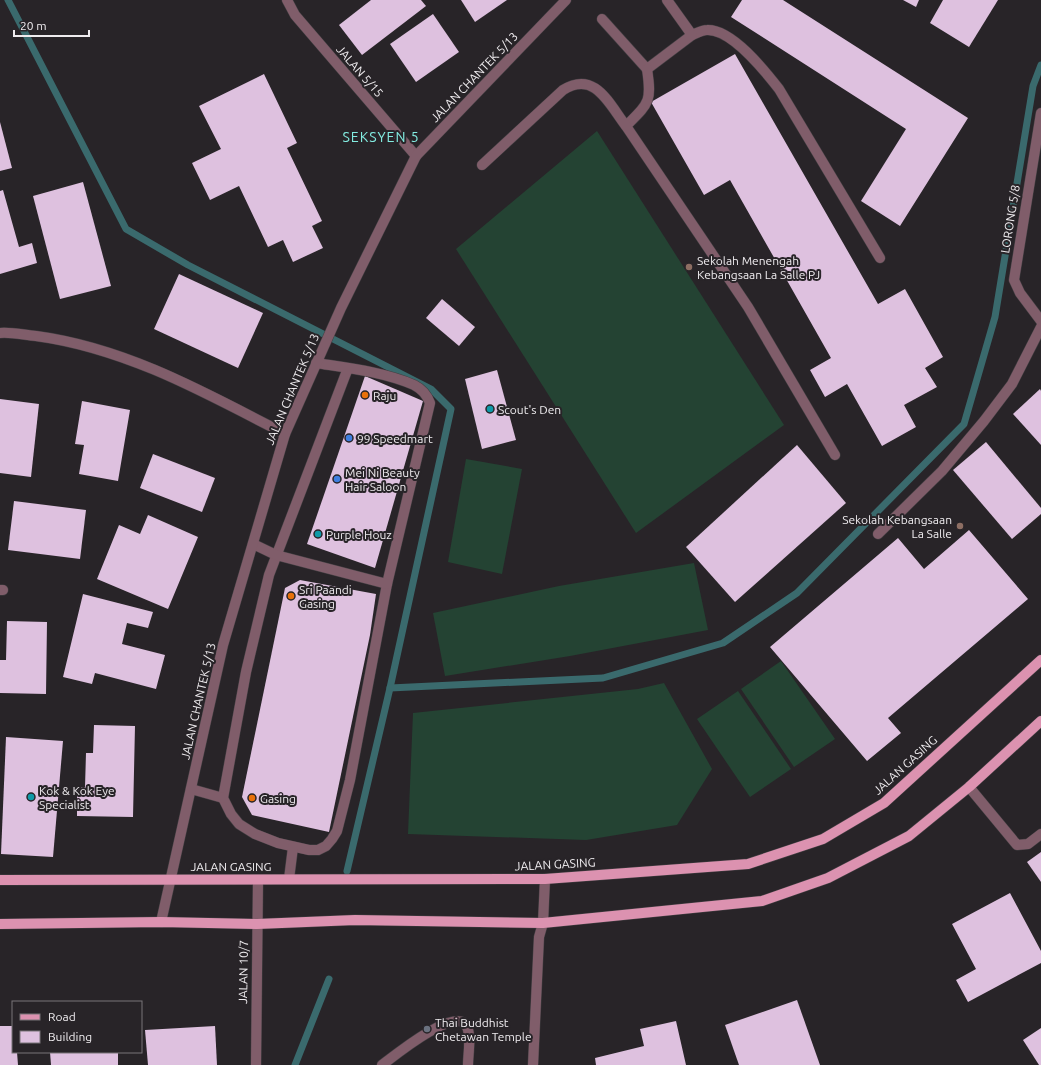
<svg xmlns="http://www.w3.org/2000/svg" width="1041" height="1065" font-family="Ubuntu,sans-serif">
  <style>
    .pitch { fill: #244333 }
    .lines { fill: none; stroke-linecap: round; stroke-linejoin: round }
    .stream { stroke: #3a6a6d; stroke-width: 7 }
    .building { fill: #dec1df }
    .lane-casing { stroke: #444044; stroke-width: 11 }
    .street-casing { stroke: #444044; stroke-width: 11 }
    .primary-casing { stroke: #444044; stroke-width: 11 }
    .lane { stroke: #805d6a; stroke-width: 10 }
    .street { stroke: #805d6a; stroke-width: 10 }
    .primary { stroke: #dc92b0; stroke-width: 10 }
    .education-dot { fill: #8d6e63; stroke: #282428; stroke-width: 1.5 }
    .food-dot { fill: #e8710a; stroke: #282428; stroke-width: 1.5 }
    .culture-dot { fill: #0f9aa8; stroke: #282428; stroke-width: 1.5 }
    .shop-dot { fill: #3f7fe0; stroke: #282428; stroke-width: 1.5 }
    .worship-dot { fill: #6b7280; stroke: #282428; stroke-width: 1.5 }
    .labels { text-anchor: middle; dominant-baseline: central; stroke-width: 4; stroke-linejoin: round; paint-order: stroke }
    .street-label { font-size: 12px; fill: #efecef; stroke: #282428 }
    .poi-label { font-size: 12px; fill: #efecef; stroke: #282428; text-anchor: start }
    .quarter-label { font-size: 14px; letter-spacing: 1px; fill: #83ece1; stroke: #282428 }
  </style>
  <rect width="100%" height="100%" fill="#282428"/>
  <!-- pitch -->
  <g class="pitch">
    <polygon points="597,131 784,425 636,533 456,249"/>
    <polygon points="466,459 522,469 502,574 448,562"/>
    <polygon points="694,563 708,630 570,656 445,676 433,613 559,586"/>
    <polygon points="781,661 835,739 794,767 741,689"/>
    <polygon points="664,683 712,769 677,825 586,840 408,834 413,713 638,689"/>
    <polygon points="738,691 791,769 750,797 697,719"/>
  </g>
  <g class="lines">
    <!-- stream -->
    <g class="stream">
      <polyline points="8,0 126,229 188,265 431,389 451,409 390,688 347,871"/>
      <polyline points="390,688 603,678 723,643 797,593 964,424 995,317 1033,86 1041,65"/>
      <polyline points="295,1065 329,979"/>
    </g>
  </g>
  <!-- building -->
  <g class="building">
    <polygon points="371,0 421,0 426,6 362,55 339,25"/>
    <polygon points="461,0 507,0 475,22"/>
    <polygon points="742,0 783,0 968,118 900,226 861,201 906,129 731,17"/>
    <polygon points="903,0 919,0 916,7"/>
    <polygon points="943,0 998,0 969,47 930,23"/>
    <polygon points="433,14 459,52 416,82 390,44"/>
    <polygon points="735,54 878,304 905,289 943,357 925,368 937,387 904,405 916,427 882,446 847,384 825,397 810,370 831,358 730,180 704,195 651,102"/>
    <polygon points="264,74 297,143 287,148 322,221 312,226 323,248 293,262 283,240 268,247 239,186 210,200 192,163 221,149 199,106"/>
    <polygon points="0,122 12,168 0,171"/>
    <polygon points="83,182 111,286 60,299 33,196"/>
    <polygon points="3,190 19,247 32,243 37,263 0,274 0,191"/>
    <polygon points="179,274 263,313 238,368 154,329"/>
    <polygon points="442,299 475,327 459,346 426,318"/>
    <polygon points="497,370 516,440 482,449 465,379"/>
    <polygon points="365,376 423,401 375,568 307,544"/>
    <polygon points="1040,389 1041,391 1041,445 1013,414"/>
    <polygon points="0,399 39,404 31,477 0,473"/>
    <polygon points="82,401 130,410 118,481 79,474 84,445 75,444"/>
    <polygon points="986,442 1041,508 1041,514 1012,539 953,470"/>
    <polygon points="797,445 846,503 735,602 686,547"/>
    <polygon points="153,454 215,478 202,512 140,488"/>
    <polygon points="14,501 86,510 80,559 8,550"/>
    <polygon points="148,515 198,537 168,609 97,579 119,525 140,534"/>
    <polygon points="969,530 1028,599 888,718 901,733 867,761 770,647 898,538 924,569"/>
    <polygon points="300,580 376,594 370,635 329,832 252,815 242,797 285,588"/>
    <polygon points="83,594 153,612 148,628 127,623 122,644 165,655 156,689 95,673 92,684 63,677"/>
    <polygon points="7,621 47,622 46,694 0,693 0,660 6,660"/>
    <polygon points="94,725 135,726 133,817 77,816 77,787 85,787 86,753 93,753"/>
    <polygon points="6,737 63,741 53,857 1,854"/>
    <polygon points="1041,852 1041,882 1027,862"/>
    <polygon points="1010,893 1041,951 1041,963 968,1002 956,980 976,969 952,924"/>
    <polygon points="797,1000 820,1065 739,1065 725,1025"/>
    <polygon points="676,1021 686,1065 596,1065 595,1058 644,1046 640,1029"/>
    <polygon points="0,1026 13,1026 13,1052 17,1052 18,1065 0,1065"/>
    <polygon points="215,1026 217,1065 148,1065 145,1030"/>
    <polygon points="1041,1028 1041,1065 1039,1065 1023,1040"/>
    <polygon points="50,1052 118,1052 118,1065 51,1065"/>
  </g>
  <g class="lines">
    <defs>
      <g id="lane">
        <path d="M667 0 692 35C697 33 702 30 707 30 732 29 765 71 779 89L880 258"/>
        <polyline points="602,19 647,69 692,35"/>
        <path d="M647 69C652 102 649 103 626 126L748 307 835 455"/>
        <path d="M482 165 563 90C595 70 609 104 626 126"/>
        <path d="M316 363C348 368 384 372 414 385 422 389 427 395 430 403L387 584 350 780 337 831 332 839 326 846 318 850H309L278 843 255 834 239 824 231 814 223 798 246 672 269 575 348 368"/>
        <polyline points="878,534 942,471 984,421 1012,384 1041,327"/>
        <polyline points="253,544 276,555 387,584"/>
        <polyline points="969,787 1017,845 1028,844 1041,834"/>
        <polyline points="191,789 223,798"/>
        <polyline points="289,879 293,847"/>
        <path d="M382 1065C394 1056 454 1007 466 1025 472 1034 468 1054 468 1065"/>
      </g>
      <g id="street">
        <polyline points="287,0 295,15 416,156"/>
        <polyline points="1041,113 1014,280 1020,293 1041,321"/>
        <path d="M0 333C12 332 24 335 36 336 126 348 206 393 285 434"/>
        <polyline points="0,590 3,590"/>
        <polyline points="161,922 223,645 285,434 341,308 416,156 566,0"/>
        <polyline points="256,1065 258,880"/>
        <polyline points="533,1065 539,937 543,923 545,879"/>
      </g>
      <g id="primary">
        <polyline points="0,880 545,879 748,864 823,839 884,803 1041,660"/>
        <polyline points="0,924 161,922 257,924 355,920 543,923 762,901 828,878 909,836 969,787 1041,721"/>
      </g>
    </defs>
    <!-- lane casing -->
    <use href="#lane" class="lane-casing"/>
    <!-- street casing -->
    <use href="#street" class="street-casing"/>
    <!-- primary casing -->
    <use href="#primary" class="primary-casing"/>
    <!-- lane -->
    <use href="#lane" class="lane"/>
    <!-- street -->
    <use href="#street" class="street"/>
    <!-- primary -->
    <use href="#primary" class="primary"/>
  </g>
  <!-- markers -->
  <g class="education-dot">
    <circle cx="689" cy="267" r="4"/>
    <circle cx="960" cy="526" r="4"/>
  </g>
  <g class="food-dot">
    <circle cx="365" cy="395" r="4"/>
    <circle cx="291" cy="596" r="4"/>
    <circle cx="252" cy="798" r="4"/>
  </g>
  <g class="culture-dot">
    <circle cx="490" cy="409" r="4"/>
    <circle cx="318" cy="534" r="4"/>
    <circle cx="31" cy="797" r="4"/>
  </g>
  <g class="shop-dot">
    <circle cx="349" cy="438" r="4"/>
    <circle cx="337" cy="479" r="4"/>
  </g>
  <circle class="worship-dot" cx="427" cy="1029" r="4"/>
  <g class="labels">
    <!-- street labels -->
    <g class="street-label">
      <text transform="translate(360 71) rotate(49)">JALAN 5/15</text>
      <text transform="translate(474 77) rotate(-46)">JALAN CHANTEK 5/13</text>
      <text transform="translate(1010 219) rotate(-81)">LORONG 5/8</text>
      <text transform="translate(292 389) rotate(-67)">JALAN CHANTEK 5/13</text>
      <text transform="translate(198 701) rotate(-77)">JALAN CHANTEK 5/13</text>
      <text transform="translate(905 765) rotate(-42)">JALAN GASING</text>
      <text transform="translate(555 864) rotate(-3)">JALAN GASING</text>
      <text x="231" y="866">JALAN GASING</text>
      <text transform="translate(243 972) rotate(-89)">JALAN 10/7</text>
    </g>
    <!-- poi labels -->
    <g class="poi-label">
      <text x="697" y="260">Sekolah Menengah<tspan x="697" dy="14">Kebangsaan La Salle PJ</tspan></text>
      <text x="373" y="395">Raju</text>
      <text x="498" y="409">Scout's Den</text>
      <text x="357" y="438">99 Speedmart</text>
      <text x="345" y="472">Mei Ni Beauty<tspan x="345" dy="14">Hair Saloon</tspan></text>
      <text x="952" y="519" text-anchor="end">Sekolah Kebangsaan<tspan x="952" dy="14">La Salle</tspan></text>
      <text x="326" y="534">Purple Houz</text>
      <text x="299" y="589">Sri Paandi<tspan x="299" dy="14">Gasing</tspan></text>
      <text x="39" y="790">Kok &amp; Kok Eye<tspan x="39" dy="14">Specialist</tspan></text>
      <text x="260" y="798">Gasing</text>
      <text x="435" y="1022">Thai Buddhist<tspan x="435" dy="14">Chetawan Temple</tspan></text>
    </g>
    <!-- quarter labels -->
    <g class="quarter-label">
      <text x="381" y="137">SEKSYEN 5</text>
    </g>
  </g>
  <!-- legend -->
  <rect x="12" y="1001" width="130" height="52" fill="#282428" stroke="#787478"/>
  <rect x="20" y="1014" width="20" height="6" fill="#dc92b0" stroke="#787478"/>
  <text x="48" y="1021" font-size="12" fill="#efecef">Road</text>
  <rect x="20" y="1031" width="20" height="12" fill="#dec1df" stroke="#787478"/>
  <text x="48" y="1041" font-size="12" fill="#efecef">Building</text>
  <!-- scale -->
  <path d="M14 30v6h75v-6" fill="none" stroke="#efecef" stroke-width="2"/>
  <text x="20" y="30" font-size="12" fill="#efecef" stroke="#282428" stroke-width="3" paint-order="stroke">20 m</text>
</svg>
